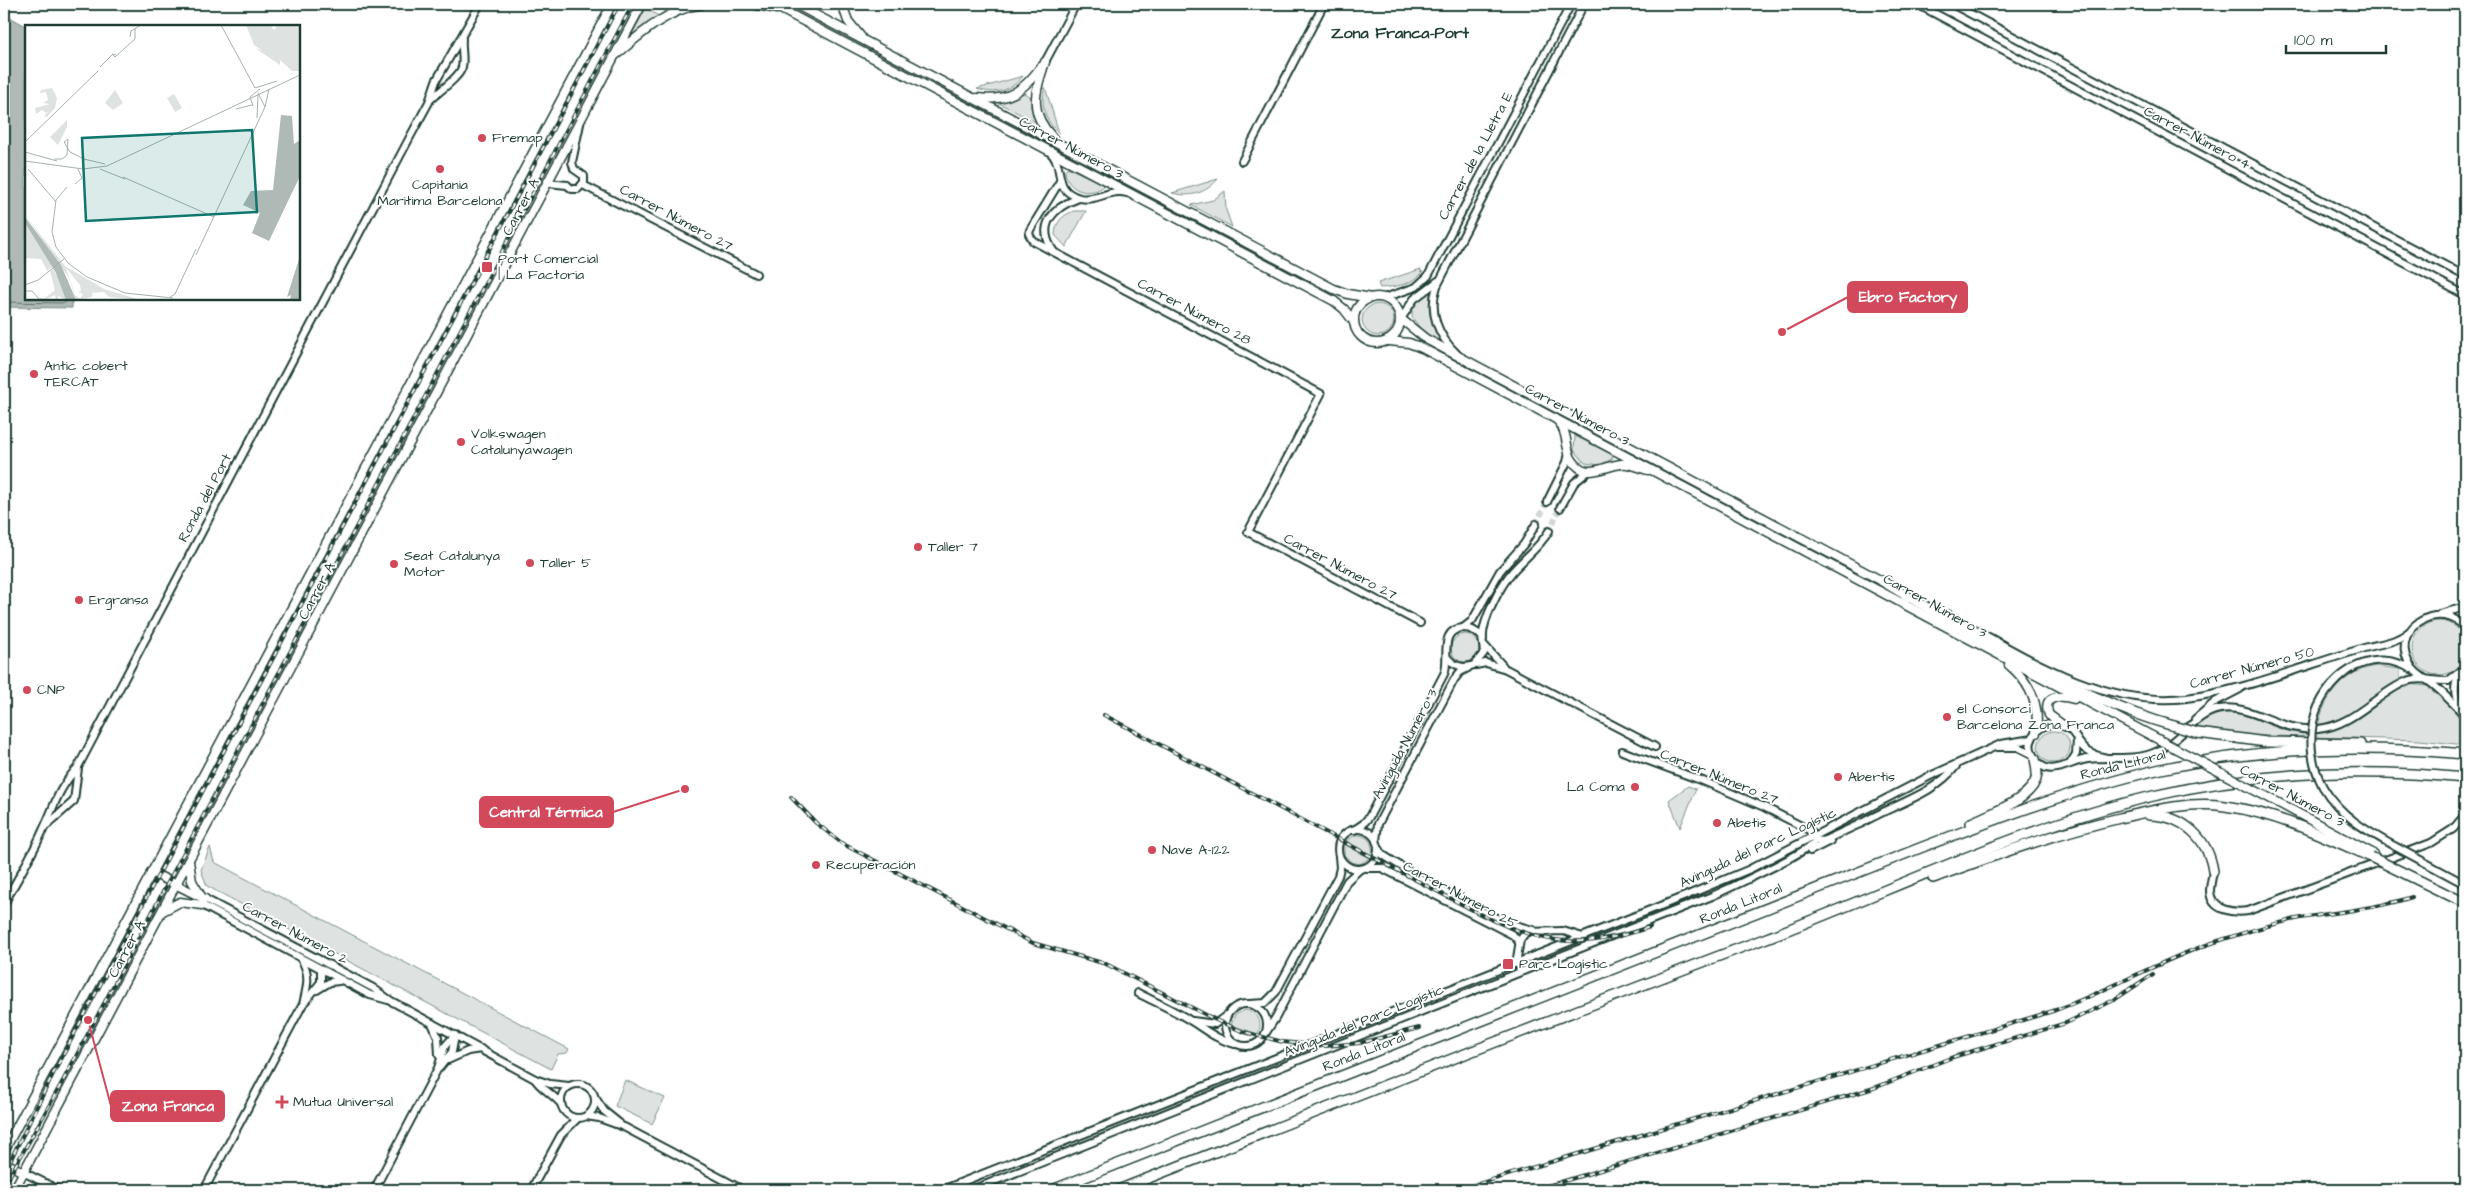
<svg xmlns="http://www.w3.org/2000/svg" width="2469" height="1194" font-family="'Architects Daughter',sans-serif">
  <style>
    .green { fill: #dee3e2; stroke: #7e908b }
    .water { fill: #afbab7; stroke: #758883 }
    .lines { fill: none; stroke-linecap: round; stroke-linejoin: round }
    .shore { stroke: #596f68; stroke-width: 1 }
    .minor-tunnel { stroke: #d2d8d6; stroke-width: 6; stroke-dasharray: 6 3; stroke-linecap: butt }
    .minor-casing { stroke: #1f3d34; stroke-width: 10 }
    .major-casing { stroke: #1f3d34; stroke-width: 11 }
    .highway-casing { stroke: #1f3d34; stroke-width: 12 }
    .minor { stroke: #fff; stroke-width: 6 }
    .major { stroke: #fff; stroke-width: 8 }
    .highway { stroke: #fff; stroke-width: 9 }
    .rail-casing { stroke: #1f3d34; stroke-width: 4 }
    .rail { stroke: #fff; stroke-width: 2; stroke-dasharray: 5.5; stroke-linecap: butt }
    .minor-bridge-casing { stroke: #1f3d34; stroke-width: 10; stroke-linecap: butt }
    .major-bridge-casing { stroke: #1f3d34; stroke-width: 11; stroke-linecap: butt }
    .highway-bridge-casing { stroke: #1f3d34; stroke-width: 12; stroke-linecap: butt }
    .minor-bridge { stroke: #fff; stroke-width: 6 }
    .major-bridge { stroke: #fff; stroke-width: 8 }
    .highway-bridge { stroke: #fff; stroke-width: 9 }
    .poi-dot { fill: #d1495b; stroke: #fff; stroke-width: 2 }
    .labels { text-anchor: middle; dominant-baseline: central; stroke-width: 4; stroke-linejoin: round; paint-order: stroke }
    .poi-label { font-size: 14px; fill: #1f3d34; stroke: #fff; text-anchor: start }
    .street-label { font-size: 14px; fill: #1f3d34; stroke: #fff }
    .quarter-label { font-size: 16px; font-weight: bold; fill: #1f3d34; stroke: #fff }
    .inset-road { fill: none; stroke: #a5b1ae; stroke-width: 1 }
    .view { fill: #0f766e; fill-opacity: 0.15; stroke: #0f766e; stroke-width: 2.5 }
    .inset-edge { fill: none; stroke: #1f3d34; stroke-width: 2.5 }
    .leader { fill: none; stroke: #d1495b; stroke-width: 2 }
    .callout-dot { fill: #d1495b; stroke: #fff; stroke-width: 2 }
    .callout { fill: #d1495b; stroke: #d1495b; stroke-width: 2 }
    .callout-label { font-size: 15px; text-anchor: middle; font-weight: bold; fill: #fff }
  </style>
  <rect width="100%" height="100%" fill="#fff"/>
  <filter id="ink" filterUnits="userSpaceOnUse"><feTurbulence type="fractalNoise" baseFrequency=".02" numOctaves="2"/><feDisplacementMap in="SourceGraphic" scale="10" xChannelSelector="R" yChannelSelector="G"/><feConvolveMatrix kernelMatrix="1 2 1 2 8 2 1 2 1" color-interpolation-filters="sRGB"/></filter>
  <g filter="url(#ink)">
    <!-- green -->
    <g class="green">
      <polygon points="646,8 660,17 629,40"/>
      <path d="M1023 76C1011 91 996 95 977 89Z"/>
      <path d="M1045 87 1059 133C1045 121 1040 105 1045 87Z"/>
      <polygon points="1024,93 1031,97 1031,108 1037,123 997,102 1013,99"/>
      <path d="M1067 167 1103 184V187C1088 197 1067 191 1065 171Z"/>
      <path d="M1218 179C1206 193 1191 198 1172 193Z"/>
      <polygon points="1225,191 1226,210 1232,227 1191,205 1213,200"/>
      <path d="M1074 211H1086L1066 247 1055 235C1055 223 1062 215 1074 211Z"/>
      <path d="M1421 269 1420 271 1423 272C1413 285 1394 287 1380 288L1378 283Z"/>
      <path d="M1431 291 1432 317 1441 342 1422 331 1412 317C1411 304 1421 298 1431 291Z"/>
      <circle cx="1378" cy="320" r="16"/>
      <polygon points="1575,436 1611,454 1613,458 1601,465 1585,463 1574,450"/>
      <circle cx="2439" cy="648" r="27"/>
      <circle cx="1465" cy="648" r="14"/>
      <path d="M2376 666 2400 669V682L2345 717 2318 727C2323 697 2345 670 2376 666Z"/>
      <path d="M2410 684 2427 686 2447 702 2465 725V745L2420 740 2235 735 2196 727C2236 691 2267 736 2311 734 2351 732 2376 699 2410 684Z"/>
      <circle cx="2054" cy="747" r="16"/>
      <polygon points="1688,786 1696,789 1680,828 1669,800"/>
      <path d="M1355 835C1367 834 1374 842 1372 855L1346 841Z"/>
      <polygon points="1344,844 1370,858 1360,864 1351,862 1344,855"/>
      <polygon points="210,847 214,862 569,1049 567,1053 558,1054 551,1069 207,886 201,870"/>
      <path d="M1245 1010C1258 1012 1263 1022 1258 1034L1231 1025 1235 1015Z"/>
      <polygon points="625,1080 665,1098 652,1124 615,1106"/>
    </g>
    <!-- water -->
    <polygon class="water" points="4,14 26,26 26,299 72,299 72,308 4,307"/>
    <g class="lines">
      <!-- shore -->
      <polyline class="shore" points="4,302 65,303 67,299"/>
      <!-- minor-tunnel -->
      <g class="minor-tunnel">
        <polyline points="1536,524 1547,502"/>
        <polyline points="1549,531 1560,508"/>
      </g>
      <defs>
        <g id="minor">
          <polyline points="1917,4 2465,295"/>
          <polyline points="1952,4 2465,276"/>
          <polyline points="1045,62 1076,4"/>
          <path d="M430 100C438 92 460 77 462 67 464 58 461 49 462 39"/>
          <path d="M1050 152C1066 167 1051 190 1080 198 1097 202 1110 188 1127 193"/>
          <polyline points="1242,161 1324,4"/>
          <polyline points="1060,181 1030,230 1029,234 1033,241 1321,394 1248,532 1420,623"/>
          <polyline points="548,183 567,185"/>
          <polyline points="567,185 572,189 578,189 584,182 584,176 574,169 572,162 580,124"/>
          <polyline points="583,185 756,274"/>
          <path d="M1054 252C1035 225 1054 207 1079 198"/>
          <polyline points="1384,298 1416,287 1428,276 1571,4"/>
          <polyline points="1401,319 1414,299 1438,281"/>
          <path d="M1457 354C1438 336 1428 312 1437 286L1584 4"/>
          <polyline points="1547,502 1567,462 1569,453"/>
          <polyline points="1560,508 1574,483 1589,471"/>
          <path d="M1948 614C2020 654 2101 708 2186 698 2229 693 2273 677 2314 664 2332 658 2350 652 2368 647 2384 643 2397 642 2410 631"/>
          <polyline points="2440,614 2465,607"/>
          <polyline points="1463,628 1472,621 1500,571 1524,544 1536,524"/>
          <path d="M1483 639C1481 622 1501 585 1512 572 1525 557 1539 548 1549 531"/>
          <polyline points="1485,646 1503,666"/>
          <polyline points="1476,665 1486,663 1506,669 1655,747"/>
          <path d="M2459 675C2453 687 2454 696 2461 708"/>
          <path d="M2464 714C2455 705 2446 696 2436 687 2426 678 2414 674 2408 661 2391 626 2442 599 2465 628"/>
          <polyline points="2195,719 2215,702 2240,689"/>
          <path d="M2313 722C2323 678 2369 644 2411 669"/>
          <polyline points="1997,747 2018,747 2032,754"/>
          <polyline points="1622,751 1703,781 1764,807 1811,831 1815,839"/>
          <path d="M2107 758C2099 756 2092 755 2086 750 2078 744 2076 735 2070 730 2058 719 2038 724 2032 739 2029 745 2031 752 2034 757 2047 781 2069 761 2088 759 2112 756 2136 762 2158 751 2180 741 2195 713 2220 709 2251 703 2280 733 2318 729 2353 726 2376 694 2407 681 2421 676 2434 682 2448 681L2465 668"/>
          <polyline points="2071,762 2076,754 2077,740"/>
          <path d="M2323 787C2340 816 2367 831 2396 847"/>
          <path d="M1860 824C1893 804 1933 796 1957 765"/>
          <polyline points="47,825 74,801 78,768"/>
          <circle cx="1358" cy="849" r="20"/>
          <path d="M1354 830 1363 824 1369 817 1444 674C1451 659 1437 629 1464 628 1472 628 1477 632 1482 637L1484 653 1474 665C1463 669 1455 667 1447 657"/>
          <polyline points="1376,841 1378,824 1454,680 1460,672 1468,668"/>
          <path d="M1378 847 1383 855C1425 882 1486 919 1533 930"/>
          <polyline points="1810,851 1830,841"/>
          <polyline points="1367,868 1382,868 1513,935 1519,942"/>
          <path d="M2213 871C2212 878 2210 885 2210 891 2211 911 2233 913 2248 911L2431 843 2453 829 2465 815"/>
          <polyline points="205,899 373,988 391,1001 535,1079 550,1084 569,1086"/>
          <path d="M4 904C17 879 33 854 44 828 56 802 58 789 78 767L410 137 429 102 436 81 480 4"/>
          <polyline points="202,905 370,995 388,1000"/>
          <polyline points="1516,964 1520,940 1526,932 1563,931 1583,937"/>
          <polyline points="317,990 330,982 339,981"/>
          <path d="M1138 993C1155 1002 1174 1010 1191 1021 1206 1030 1217 1040 1235 1044"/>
          <polyline points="304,1003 321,982 321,969"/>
          <polyline points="1249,1004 1265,1003 1276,992 1338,876 1340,868 1339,856"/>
          <circle cx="1246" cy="1025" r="21"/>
          <polyline points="1193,1021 1215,1024 1227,1015"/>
          <polyline points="432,1023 438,1037 439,1055"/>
          <polyline points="1265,1034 1276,1017 1347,881 1360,869"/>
          <polyline points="448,1060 468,1051 481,1049"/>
          <polyline points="439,1068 452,1052 455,1036"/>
          <path d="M535 1079C539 1087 554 1095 561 1104"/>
          <circle cx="578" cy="1101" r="17"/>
          <polyline points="596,1099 604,1111 619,1123"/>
          <polyline points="586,1116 599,1118 624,1127 743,1190"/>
          <polyline points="23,1172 59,1190"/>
          <path d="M204 1190 303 1004C307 988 311 974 301 959"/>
          <polyline points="374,1190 438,1068 445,1046 455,1035"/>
          <polyline points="531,1190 561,1135 578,1118"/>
          <polyline points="942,1190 1683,897 1750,869 1930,776 2001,744 2032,739"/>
          <path d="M972 1190 1712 896C1729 888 1810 852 1816 840L1823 841 1864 822"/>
        </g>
        <g id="major">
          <polyline points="752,4 777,9"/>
          <polyline points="771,4 1334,301 1344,309 1354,322"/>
          <polyline points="795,4 1334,289 1348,294 1371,298"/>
          <polyline points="842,4 848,21 861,37"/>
          <path d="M617 54C642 33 668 9 702 4"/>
          <path d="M1045 62C1035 93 1028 112 1053 138"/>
          <path d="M977 98C1008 102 1023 91 1041 67"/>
          <circle cx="1377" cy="320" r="23"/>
          <polyline points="1401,319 1426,339 1882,581"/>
          <polyline points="1389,341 1409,343 1422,348 2152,736"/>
          <path d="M1558 421C1568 432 1565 446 1571 458 1585 482 1603 466 1621 464 1629 462 1640 468 1648 470"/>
          <path d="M2009 665C2031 683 2040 705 2036 733"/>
          <path d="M2064 726 2049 715C2041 695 2061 695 2074 699"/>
          <polyline points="2275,801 2374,854"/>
          <polyline points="189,861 192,881 201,896"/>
          <polyline points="151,872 205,899"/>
          <polyline points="2457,899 2465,903"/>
          <polyline points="163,911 180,902 202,905"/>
          <polyline points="4,1151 612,4"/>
          <polyline points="4,1162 23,1172"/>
          <polyline points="14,1190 642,4"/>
        </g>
        <g id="highway">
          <path d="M1882 581C1927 608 1972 633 2018 658 2069 685 2118 711 2174 726"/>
          <polyline points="2198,733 2266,742 2360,744"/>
          <path d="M2149 815C2183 815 2208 838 2213 871"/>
          <path d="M1971 823C1990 814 2034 799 2037 775 2037 770 2036 764 2035 759"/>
          <path d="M1933 878C1995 855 2056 833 2120 818 2154 810 2190 801 2225 806 2276 813 2324 836 2371 857"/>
          <path d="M1052 1190 1920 848C1999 818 2078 788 2161 769 2261 747 2364 745 2465 754"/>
          <path d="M1118 1190C1333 1106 1548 1020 1764 939 1893 890 2018 828 2153 796 2255 772 2361 768 2465 778"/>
        </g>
      </defs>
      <!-- minor casing -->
      <use href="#minor" class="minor-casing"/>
      <!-- major casing -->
      <use href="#major" class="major-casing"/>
      <!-- highway casing -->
      <use href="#highway" class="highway-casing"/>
      <!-- minor -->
      <use href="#minor" class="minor"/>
      <!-- major -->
      <use href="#major" class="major"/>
      <!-- highway -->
      <use href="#highway" class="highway"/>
      <defs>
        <g id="rail">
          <path d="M1104 715 1482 915C1545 946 1584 949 1650 927"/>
          <polyline points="791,797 816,823 843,844 1033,943 1106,964 1218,1021 1244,1032 1283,1042 1325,1046 1360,1043 1419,1028"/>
          <polyline points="9,1163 53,1074 619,4"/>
          <polyline points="4,1186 64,1079 633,4"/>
          <path d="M1458 1190 2053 1011C2109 991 2160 960 2215 942 2242 933 2269 925 2296 919 2335 912 2375 909 2412 897"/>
          <polyline points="1534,1190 1874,1088 1953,1057 2066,1023 2114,1000 2153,974"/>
        </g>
      </defs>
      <!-- rail casing -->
      <use href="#rail" class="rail-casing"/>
      <!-- rail -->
      <use href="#rail" class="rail"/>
      <defs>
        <g id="minor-bridge">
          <path d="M2313 722C2309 745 2312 766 2323 787"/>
          <polyline points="2396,847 2465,884"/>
        </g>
        <polyline id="major-bridge" points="2152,736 2275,801"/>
        <g id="highway-bridge">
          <polyline points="2174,726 2198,733"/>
          <polyline points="2371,857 2457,899"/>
        </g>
      </defs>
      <!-- minor-bridge casing -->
      <use href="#minor-bridge" class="minor-bridge-casing"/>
      <!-- major-bridge casing -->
      <use href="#major-bridge" class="major-bridge-casing"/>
      <!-- highway-bridge casing -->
      <use href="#highway-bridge" class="highway-bridge-casing"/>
      <!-- minor-bridge -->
      <use href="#minor-bridge" class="minor-bridge"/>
      <!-- major-bridge -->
      <use href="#major-bridge" class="major-bridge"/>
      <!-- highway-bridge -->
      <use href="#highway-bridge" class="highway-bridge"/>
    </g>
  </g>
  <!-- markers -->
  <g class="poi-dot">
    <circle cx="482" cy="138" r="5"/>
    <circle cx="440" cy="169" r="5"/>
    <rect x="481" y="261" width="12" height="12" rx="2.5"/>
    <circle cx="34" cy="374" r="5"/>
    <circle cx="461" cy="442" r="5"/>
    <circle cx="918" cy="547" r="5"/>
    <circle cx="530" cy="563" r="5"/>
    <circle cx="394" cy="564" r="5"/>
    <circle cx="79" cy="600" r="5"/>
    <circle cx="27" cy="690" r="5"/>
    <circle cx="1947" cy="717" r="5"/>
    <circle cx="1838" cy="777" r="5"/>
    <circle cx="1635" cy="787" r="5"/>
    <circle cx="1717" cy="823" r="5"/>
    <circle cx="1152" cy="850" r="5"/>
    <circle cx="816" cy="865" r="5"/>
    <rect x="1502" y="958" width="12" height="12" rx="2.5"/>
    <path d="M279.5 1094.5h5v5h5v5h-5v5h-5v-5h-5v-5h5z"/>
  </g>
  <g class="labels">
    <!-- poi labels -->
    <g class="poi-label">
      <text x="492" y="138">Fremap</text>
      <text x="440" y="185" text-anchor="middle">Capitania<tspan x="440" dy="16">Maritima Barcelona</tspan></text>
      <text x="498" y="259">Port Comercial<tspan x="498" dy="16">| La Factoria</tspan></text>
      <text x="44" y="366">Antic cobert<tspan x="44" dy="16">TERCAT</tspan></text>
      <text x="471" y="434">Volkswagen<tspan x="471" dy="16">Catalunyawagen</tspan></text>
      <text x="928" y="547">Taller 7</text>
      <text x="404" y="556">Seat Catalunya<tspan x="404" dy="16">Motor</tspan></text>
      <text x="540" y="563">Taller 5</text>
      <text x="89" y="600">Ergransa</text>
      <text x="37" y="690">CNP</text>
      <text x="1957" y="709">el Consorci<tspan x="1957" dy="16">Barcelona Zona Franca</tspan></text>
      <text x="1848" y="777">Abertis</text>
      <text x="1625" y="787" text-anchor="end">La Coma</text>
      <text x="1727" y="823">Abetis</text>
      <text x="1162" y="850">Nave A-122</text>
      <text x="826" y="865">Recuperación</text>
      <text x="1519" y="964">Parc Logístic</text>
      <text x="293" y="1102">Mutua Universal</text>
    </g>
    <!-- street labels -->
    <g class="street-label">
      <text transform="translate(2197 138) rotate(28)">Carrer Número 4</text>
      <text transform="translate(1071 148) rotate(28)">Carrer Número 3</text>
      <text transform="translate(1476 156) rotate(-62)">Carrer de la Lletra E</text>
      <text transform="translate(521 207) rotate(-62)">Carrer A</text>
      <text transform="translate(676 218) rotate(28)">Carrer Número 27</text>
      <text transform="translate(1194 312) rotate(28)">Carrer Número 28</text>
      <text transform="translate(1577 415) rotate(28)">Carrer Número 3</text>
      <text transform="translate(205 498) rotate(-62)">Ronda del Port</text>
      <text transform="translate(1340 567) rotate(28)">Carrer Número 27</text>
      <text transform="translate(317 591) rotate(-62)">Carrer A</text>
      <text transform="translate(1935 606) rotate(29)">Carrer Número 3</text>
      <text transform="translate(2252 668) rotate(-15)">Carrer Número 50</text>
      <text transform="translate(1405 744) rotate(-62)">Avinguda Número 3</text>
      <text transform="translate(2123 765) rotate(-14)">Ronda Litoral</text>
      <text transform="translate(1719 777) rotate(22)">Carrer Número 27</text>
      <text transform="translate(2292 796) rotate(28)">Carrer Número 3</text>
      <text transform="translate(1758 848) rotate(-25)">Avinguda del Parc Logístic</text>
      <text transform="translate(1460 895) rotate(28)">Carrer Número 25</text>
      <text transform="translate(1741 904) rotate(-22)">Ronda Litoral</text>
      <text transform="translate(295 933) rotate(28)">Carrer Número 2</text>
      <text transform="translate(127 949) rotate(-62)">Carrer A</text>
      <text transform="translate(1364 1021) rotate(-22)">Avinguda del Parc Logístic</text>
      <text transform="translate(1364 1052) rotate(-21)">Ronda Litoral</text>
    </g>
    <!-- quarter labels -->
    <g class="quarter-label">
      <text x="1400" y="33">Zona Franca-Port</text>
    </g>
  </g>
  <!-- overview -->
  <g transform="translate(25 25)">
    <rect width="275" height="275" fill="#fff"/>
    <path d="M221 0H245L249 5 253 0H275V46H267L255 35V40L233 25 231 23 238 26 229 20ZM27 63 32 73 30 83 22 92 19 91 24 86 21 88 17 85 11 89 10 83 25 79 18 78 23 75 21 67 15 68 16 65ZM90 65 98 78 88 85 80 78ZM149 69 157 83 150 87 142 73ZM42 95V102L33 120 25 112ZM0 190 40 241 79 264 116 275 84 272 79 267 67 268 68 264 67 272 51 275 44 253ZM41 243 55 260 56 266 53 267 58 269 55 274 50 270ZM0 198 26 239 27 242 22 246 16 234 0 233ZM28 244 36 257 41 275 33 271V274L31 275 30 270 19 275H17L14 272 19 274 30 265 25 246Z" fill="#dee3e2" fill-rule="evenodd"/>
    <path d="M256 90 267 91 269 119 275 115V151L244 216 227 208 235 188 218 180 226 166 248 165ZM0 192 36 240 51 275H41L31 248 0 198ZM274 234 275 275H265L266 270 262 272Z" fill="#afbab7"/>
    <path class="inset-road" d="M196 0 230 63M105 12 106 6 116 0M91 30 87 29 90 32 110 14V4M75 42 87 30M230 63 252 56M228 81 225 72 235 64M240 82 244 64M211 84 227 80M232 93 233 70M0 117 73 46M39 117 45 127 61 135M0 127 32 136M29 134H37L42 130 43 114 39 117M59 134 80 139M0 136 58 144 82 141 275 50M3 144 31 177M75 144 100 154M98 152 189 192M50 159 57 153 53 144M42 162 31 175 27 207 31 222 43 238 62 252 100 268 148 273M0 210V234M171 230 240 82 233 68M0 260 13 255 39 234M0 266H7L15 275M145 272 150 269 171 224"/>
    <path class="view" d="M227 105 232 187 61 196 57 113Z"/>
    <rect width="275" height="275" class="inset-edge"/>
  </g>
  <!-- callouts -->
  <path class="leader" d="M1782 332L1848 297M685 789L613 812M88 1020L111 1106"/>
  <g class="callout-dot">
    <circle cx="1782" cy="332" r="5"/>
    <circle cx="685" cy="789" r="5"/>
    <circle cx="88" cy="1020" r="5"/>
  </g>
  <g class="callout">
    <rect x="1848" y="282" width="119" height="30" rx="5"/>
    <rect x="480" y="797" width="133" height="30" rx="5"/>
    <rect x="111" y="1091" width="113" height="30" rx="5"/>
  </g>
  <g class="callout-label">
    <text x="1908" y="302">Ebro Factory</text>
    <text x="546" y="817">Central Térmica</text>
    <text x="168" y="1111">Zona Franca</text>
  </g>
  <!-- margin -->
  <rect width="2469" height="1194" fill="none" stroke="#fff" stroke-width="20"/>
  <rect x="10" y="10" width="2449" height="1174" fill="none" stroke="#1f3d34" stroke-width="2" filter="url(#ink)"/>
  <!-- scale -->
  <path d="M2286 45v8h100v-8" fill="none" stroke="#1f3d34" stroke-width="2.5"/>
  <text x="2294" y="45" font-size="15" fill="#1f3d34" stroke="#ffffff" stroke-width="4" paint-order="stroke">100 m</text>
</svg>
